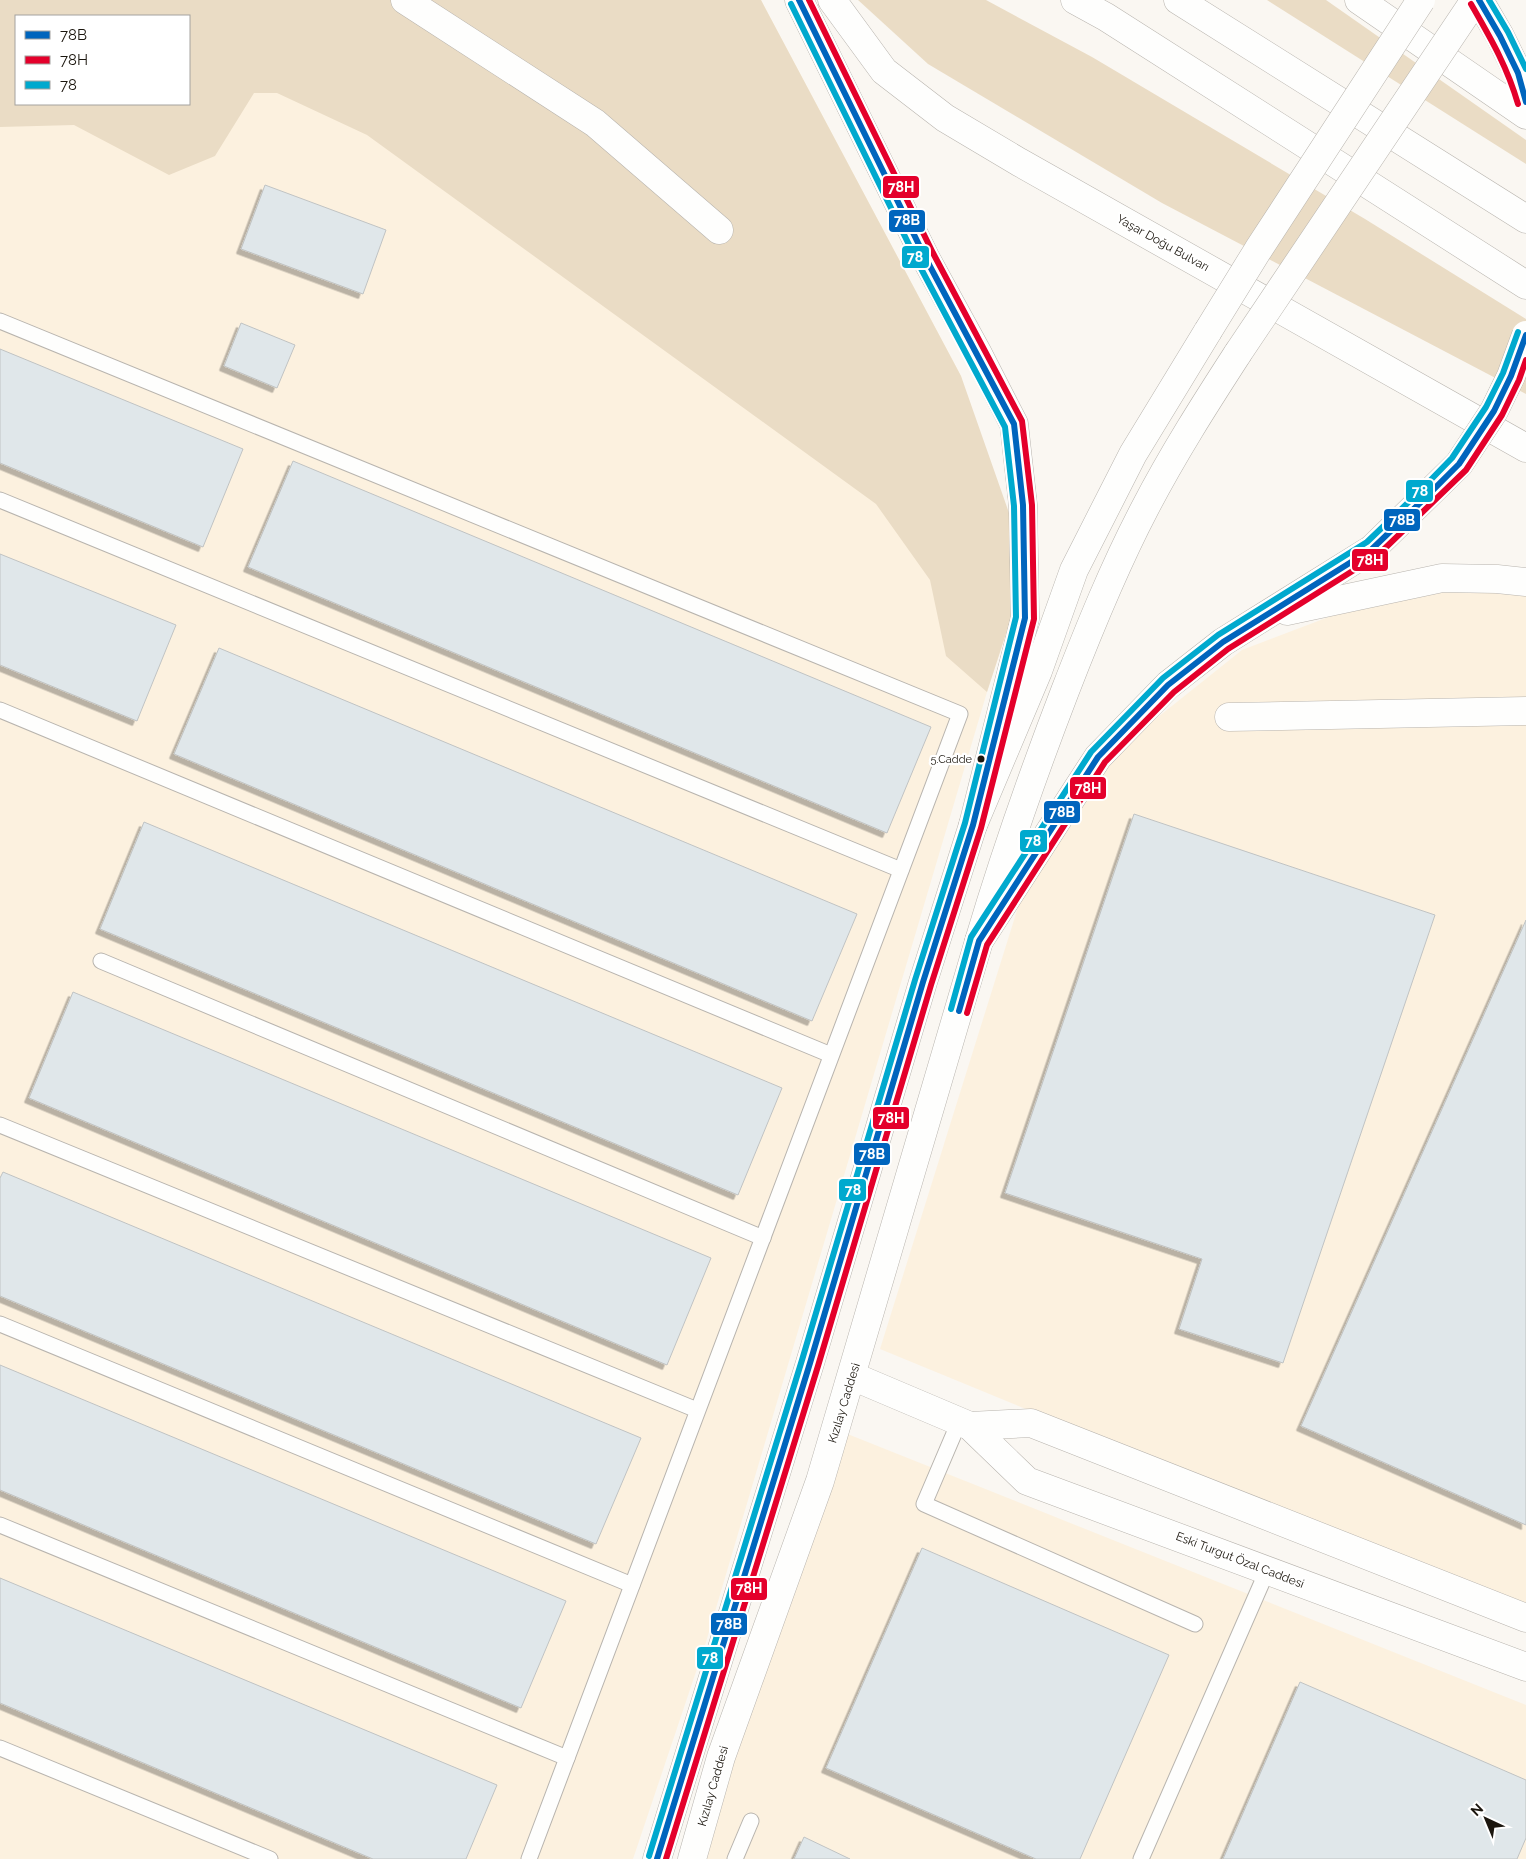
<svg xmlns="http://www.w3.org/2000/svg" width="1526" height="1859" font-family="Raleway,sans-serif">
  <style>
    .built { fill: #fcf1df; fill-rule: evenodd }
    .green { fill: #eadcc5; fill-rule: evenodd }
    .building { fill: #e0e7ea; stroke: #c0c3c3; filter: url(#shadow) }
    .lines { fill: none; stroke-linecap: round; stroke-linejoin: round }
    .lane-casing { stroke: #b8b4ae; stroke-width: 17 }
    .street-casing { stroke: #b8b4ae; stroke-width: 29 }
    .primary-casing { stroke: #b8b4ae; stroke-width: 29 }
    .highway-casing { stroke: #b8b4ae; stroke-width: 29 }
    .lane { stroke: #fefefd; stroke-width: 15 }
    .street { stroke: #fefefd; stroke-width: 28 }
    .primary { stroke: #fefefd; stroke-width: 28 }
    .highway { stroke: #fefefd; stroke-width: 28 }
    .primary-bridge-casing { stroke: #b8b4ae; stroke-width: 29; stroke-linecap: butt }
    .highway-bridge-casing { stroke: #b8b4ae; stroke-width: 29; stroke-linecap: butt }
    .primary-bridge { stroke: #fefefd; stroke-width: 28 }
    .highway-bridge { stroke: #fefefd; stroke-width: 28 }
    .bus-1-casing { stroke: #fff; stroke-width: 10 }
    .bus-2-casing { stroke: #fff; stroke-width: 10 }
    .bus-3-casing { stroke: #fff; stroke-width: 10 }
    .bus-1 { stroke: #0065bd; stroke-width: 6 }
    .bus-2 { stroke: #e4002b; stroke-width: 6 }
    .bus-3 { stroke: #00a9ce; stroke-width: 6 }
    .bus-dot { fill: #1b160e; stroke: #fff; stroke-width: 2 }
    .labels { text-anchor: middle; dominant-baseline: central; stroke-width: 4.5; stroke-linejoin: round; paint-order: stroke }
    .bus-label { font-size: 11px; fill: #1b160e; stroke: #fff; text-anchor: end }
    .street-label { font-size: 12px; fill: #1b160e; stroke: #fff }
    .line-badge { stroke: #fff; stroke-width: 2 }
    .badge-label { font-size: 14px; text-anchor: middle; font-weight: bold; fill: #fff }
  </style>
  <defs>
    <filter id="shadow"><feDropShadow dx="-4.5" dy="4.5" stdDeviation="0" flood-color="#0004"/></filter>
  </defs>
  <rect width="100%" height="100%" fill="#faf7f2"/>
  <!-- built -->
  <g class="built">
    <path d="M0 0H761L961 376 1015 606 987 692 706 1642 633 1859H0ZM16 16H189V104H16Z"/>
    <polygon points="1413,585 1526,596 1526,1615 880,1349 1029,872 1128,741 1242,650"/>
    <polygon points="845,1433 1526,1705 1526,1859 697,1859"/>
  </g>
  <!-- green -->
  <g class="green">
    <path d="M0 0H761L961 376 1015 530V606L987 692 946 656 930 580 876 504 367 135 277 93H254L215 156 169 175 74 125 0 127ZM16 16H189V104H16Z"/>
    <polygon points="858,0 986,0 1092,57 1365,219 1526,319 1526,394 1162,203 928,64"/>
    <polygon points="1267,0 1326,0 1526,140 1526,164"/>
  </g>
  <!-- building -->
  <g class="building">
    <polygon points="265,185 386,230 363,294 241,249"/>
    <polygon points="241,323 295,345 277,388 224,366"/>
    <polygon points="0,349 243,449 203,547 0,463"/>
    <polygon points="293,461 931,727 887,833 248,567"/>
    <polygon points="0,554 176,625 137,721 0,665"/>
    <polygon points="219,648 857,914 812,1021 174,754"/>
    <polygon points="1134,814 1435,915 1283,1363 1179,1329 1202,1259 1005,1193"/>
    <polygon points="144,822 782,1088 738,1195 100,929"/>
    <polygon points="1526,920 1526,1525 1301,1426"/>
    <polygon points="73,992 711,1258 667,1365 29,1098"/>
    <polygon points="3,1172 641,1438 596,1544 0,1296 0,1178"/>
    <polygon points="0,1365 566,1601 521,1708 0,1490"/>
    <polygon points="922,1548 1169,1655 1080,1859 1036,1859 826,1768"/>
    <polygon points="0,1578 497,1785 466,1859 373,1859 0,1703"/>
    <polygon points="1300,1682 1526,1780 1526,1838 1517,1859 1223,1859"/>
    <polygon points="804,1837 850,1859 794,1859"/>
  </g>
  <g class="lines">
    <defs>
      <g id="lane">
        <polyline points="0,321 960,714 529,1859"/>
        <polyline points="0,500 901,870"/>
        <polyline points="0,710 831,1055"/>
        <polyline points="101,961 763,1238"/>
        <polyline points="0,1125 697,1410"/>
        <polyline points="0,1324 632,1585"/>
        <polyline points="959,1422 924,1504 1195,1624"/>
        <polyline points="0,1525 567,1758"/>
        <polyline points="0,1748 270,1859"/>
        <polyline points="735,1859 751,1821"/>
        <polyline points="1141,1859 1267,1571"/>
      </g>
      <g id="street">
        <polyline points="405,0 595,123 719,230"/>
        <polyline points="1229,717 1526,711"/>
        <polyline points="852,1376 970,1426 1027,1481 1526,1667"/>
        <polyline points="970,1426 1031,1423 1526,1618"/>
      </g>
      <g id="primary">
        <polyline points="832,0 884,71 945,118 1019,162 1526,448"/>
        <polyline points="1075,0 1106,17 1526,285"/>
        <polyline points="1178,0 1526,219"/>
        <polyline points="1359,0 1526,115"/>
        <polyline points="1479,0 1500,36 1518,73 1526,102"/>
        <polyline points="1287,611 1442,578 1497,579 1526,582"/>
        <polyline points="657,1859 810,1363 923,982 973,825 1025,618 1023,505 1014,424 977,352 925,257 799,0"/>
        <polyline points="692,1859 721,1757 820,1481 979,941 1098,757 1168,685 1223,642 1372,549"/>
      </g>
      <g id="highway">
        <polyline points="973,825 1038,671 1074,570 1133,454 1208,331"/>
        <path d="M979 941C1004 857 1033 774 1065 691 1089 629 1114 567 1145 508 1173 454 1205 404 1238 353"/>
      </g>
    </defs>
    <!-- lane casing -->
    <use href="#lane" class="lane-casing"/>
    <!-- street casing -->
    <use href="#street" class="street-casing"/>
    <!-- primary casing -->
    <use href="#primary" class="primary-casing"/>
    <!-- highway casing -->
    <use href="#highway" class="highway-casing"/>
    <!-- lane -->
    <use href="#lane" class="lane"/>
    <!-- street -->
    <use href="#street" class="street"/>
    <!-- primary -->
    <use href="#primary" class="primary"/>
    <!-- highway -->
    <use href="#highway" class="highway"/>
    <defs>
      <polyline id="primary-bridge" points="1372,549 1459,464 1494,411 1511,376 1526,335"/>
      <g id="highway-bridge">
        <polyline points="1208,331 1258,250 1421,0"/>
        <polyline points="1238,353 1475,0"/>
      </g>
    </defs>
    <!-- primary-bridge casing -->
    <use href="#primary-bridge" class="primary-bridge-casing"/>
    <!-- highway-bridge casing -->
    <use href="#highway-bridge" class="highway-bridge-casing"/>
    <!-- primary-bridge -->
    <use href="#primary-bridge" class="primary-bridge"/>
    <!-- highway-bridge -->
    <use href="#highway-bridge" class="highway-bridge"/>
    <defs>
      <g id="bus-1">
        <polyline points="1479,0 1500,36 1518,73 1526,102"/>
        <polyline points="959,1011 979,941 1098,757 1168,685 1223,642 1372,549 1422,501 1459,464 1494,411 1511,376 1526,335"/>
        <polyline points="657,1859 810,1363 923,982 973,825 1025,618 1023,505 1014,424 925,257 799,0"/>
      </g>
      <g id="bus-2">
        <path d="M1471 4C1491 39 1507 66 1518 104"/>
        <polyline points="967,1013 987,945 1105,762 1174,692 1228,649 1378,555 1466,470 1502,415 1519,380 1526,360"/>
        <polyline points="666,1859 818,1366 931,985 981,828 1034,619 1032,505 1022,421 933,253 809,0"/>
      </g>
      <g id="bus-3">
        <polyline points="1489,0 1508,32 1526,69"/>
        <polyline points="951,1009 971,937 1091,752 1163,678 1218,635 1367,542 1416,495 1452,458 1486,407 1503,373 1518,332"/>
        <polyline points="649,1856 802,1360 915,980 965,823 1016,617 1014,506 1005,427 917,261 791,4"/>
      </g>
    </defs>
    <!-- bus-1 casing -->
    <use href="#bus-1" class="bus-1-casing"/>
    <!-- bus-2 casing -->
    <use href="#bus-2" class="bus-2-casing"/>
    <!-- bus-3 casing -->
    <use href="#bus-3" class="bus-3-casing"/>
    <!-- bus-1 -->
    <use href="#bus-1" class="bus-1"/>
    <!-- bus-2 -->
    <use href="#bus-2" class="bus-2"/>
    <!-- bus-3 -->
    <use href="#bus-3" class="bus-3"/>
  </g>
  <!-- markers -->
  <circle class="bus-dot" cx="981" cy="759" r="4.5"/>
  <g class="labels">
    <!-- bus labels -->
    <g class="bus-label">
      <text x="972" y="759">5.Cadde</text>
    </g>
    <!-- street labels -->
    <g class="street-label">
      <text transform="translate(1163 243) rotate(29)">Yaşar Doğu Bulvarı</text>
      <text transform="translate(844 1403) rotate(-73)">Kızılay Caddesi</text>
      <text transform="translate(1240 1560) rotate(21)">Eski Turgut Özal Caddesi</text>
      <text transform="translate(713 1786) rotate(-74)">Kızılay Caddesi</text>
    </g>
  </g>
  <g class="line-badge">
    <rect x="882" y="175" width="38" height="24" rx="5" fill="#e4002b"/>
    <rect x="888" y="209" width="38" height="24" rx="5" fill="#0065bd"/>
    <rect x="901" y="245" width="29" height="24" rx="5" fill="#00a9ce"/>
    <rect x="1405" y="479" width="29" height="24" rx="5" fill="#00a9ce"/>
    <rect x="1383" y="508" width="38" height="24" rx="5" fill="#0065bd"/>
    <rect x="1351" y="548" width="38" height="24" rx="5" fill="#e4002b"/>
    <rect x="1069" y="776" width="38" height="24" rx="5" fill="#e4002b"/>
    <rect x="1043" y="800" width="38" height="24" rx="5" fill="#0065bd"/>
    <rect x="1019" y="829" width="29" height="24" rx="5" fill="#00a9ce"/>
    <rect x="872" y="1106" width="38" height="24" rx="5" fill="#e4002b"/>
    <rect x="853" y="1142" width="38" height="24" rx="5" fill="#0065bd"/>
    <rect x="838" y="1178" width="29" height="24" rx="5" fill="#00a9ce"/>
    <rect x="730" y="1577" width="38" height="24" rx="5" fill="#e4002b"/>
    <rect x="710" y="1612" width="38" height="24" rx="5" fill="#0065bd"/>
    <rect x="696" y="1646" width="28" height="24" rx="5" fill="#00a9ce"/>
  </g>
  <g class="badge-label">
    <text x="901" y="192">78H</text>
    <text x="907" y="225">78B</text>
    <text x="915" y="262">78</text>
    <text x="1420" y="496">78</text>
    <text x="1402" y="525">78B</text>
    <text x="1370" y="565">78H</text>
    <text x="1088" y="793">78H</text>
    <text x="1062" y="817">78B</text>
    <text x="1033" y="846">78</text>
    <text x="891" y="1123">78H</text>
    <text x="872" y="1159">78B</text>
    <text x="853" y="1195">78</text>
    <text x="749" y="1593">78H</text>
    <text x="729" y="1629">78B</text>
    <text x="710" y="1663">78</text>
  </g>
  <!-- legend -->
  <rect x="15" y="15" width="175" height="90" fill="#ffffff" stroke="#a4a29f"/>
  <rect x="25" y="31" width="25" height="8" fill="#0065bd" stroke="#a4a29f"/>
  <text x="60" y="40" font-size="15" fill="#1b160e">78B</text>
  <rect x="25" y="56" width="25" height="8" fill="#e4002b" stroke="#a4a29f"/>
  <text x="60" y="65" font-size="15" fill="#1b160e">78H</text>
  <rect x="25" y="81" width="25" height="8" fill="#00a9ce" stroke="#a4a29f"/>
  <text x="60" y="90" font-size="15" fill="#1b160e">78</text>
  <!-- north arrow -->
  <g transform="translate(1486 1819) rotate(316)" stroke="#ffffff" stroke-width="4" paint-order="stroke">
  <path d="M0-4L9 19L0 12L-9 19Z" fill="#1b160e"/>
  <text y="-8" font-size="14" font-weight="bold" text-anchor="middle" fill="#1b160e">N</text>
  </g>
</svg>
